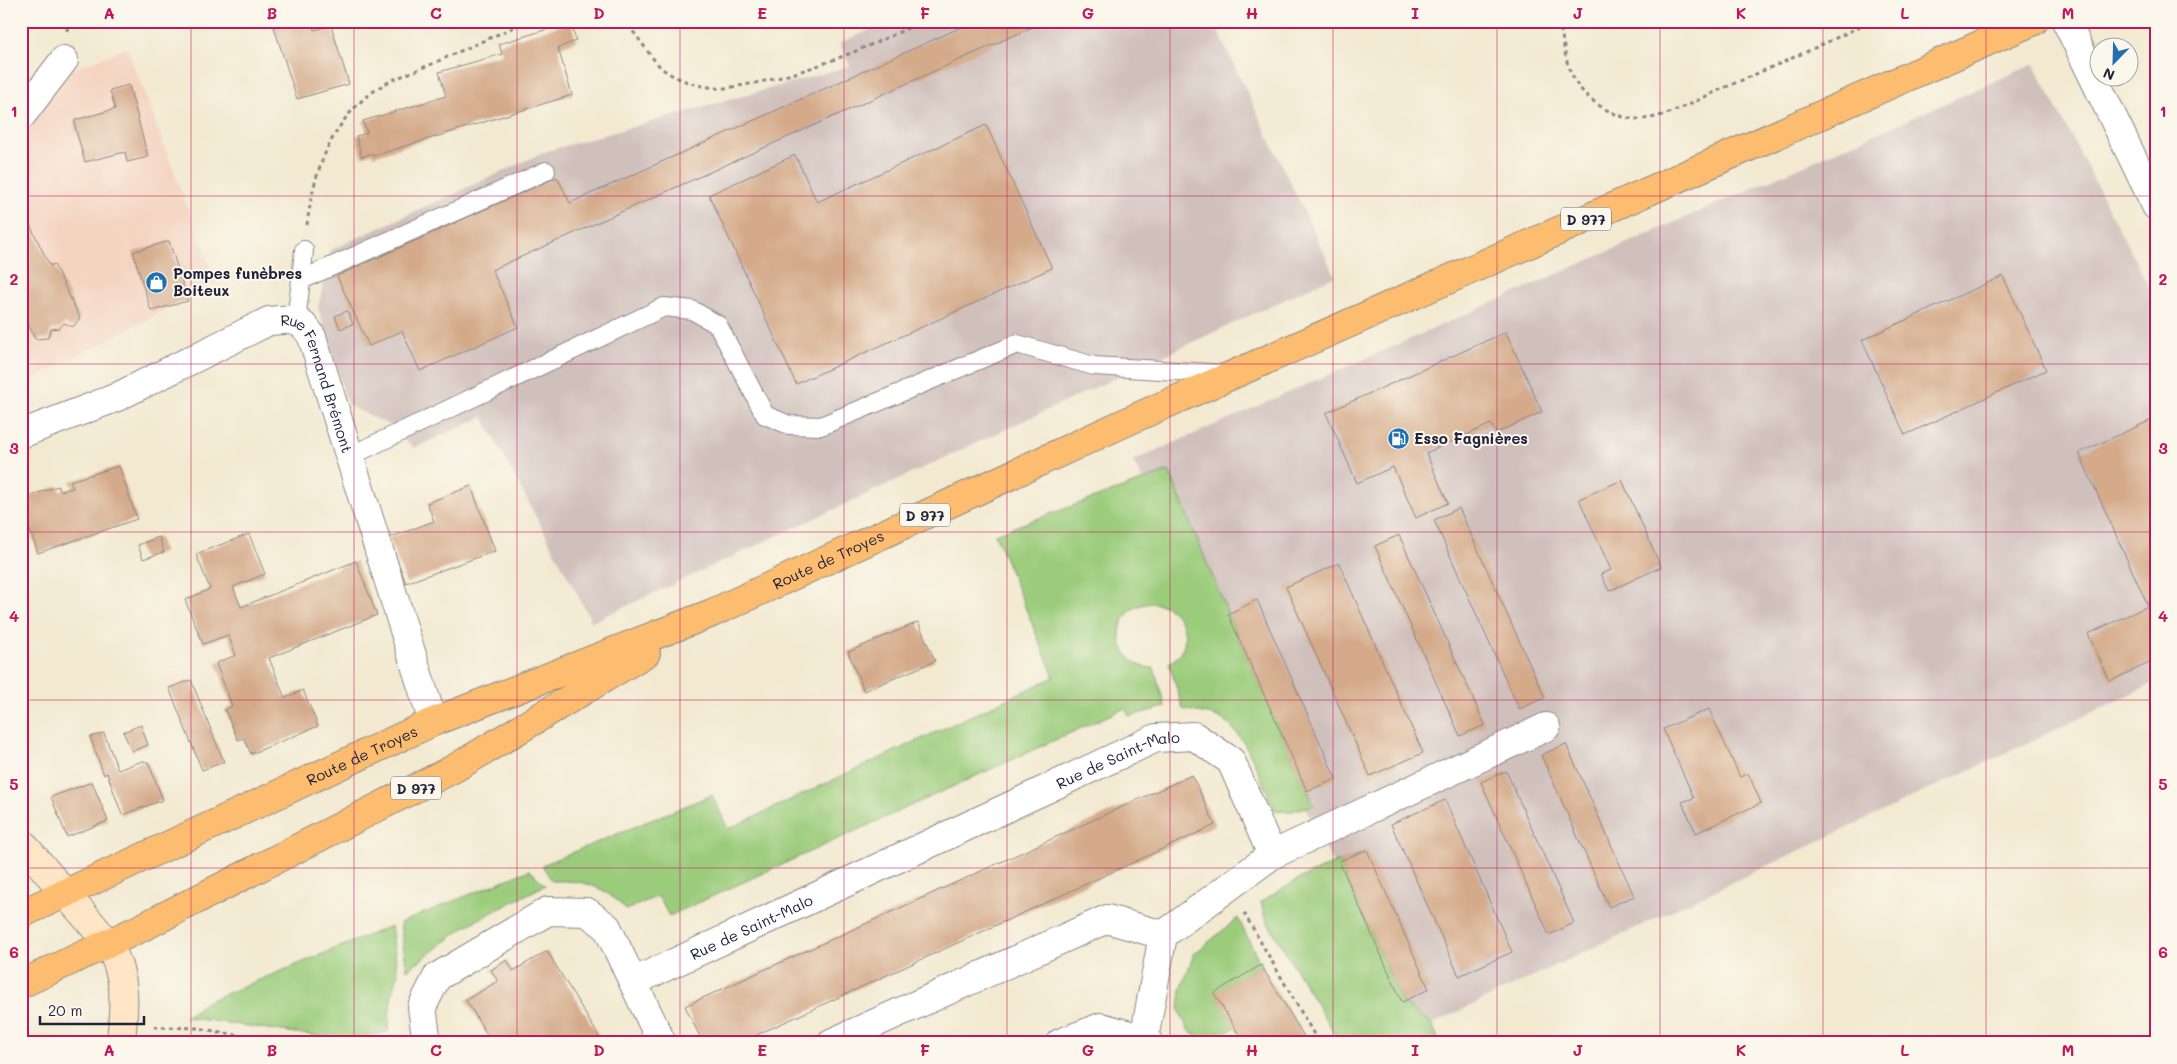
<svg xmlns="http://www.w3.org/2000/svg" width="2177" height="1064" font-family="Mali,sans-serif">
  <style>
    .built { fill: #f4d3c0 }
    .industrial { fill: #d0c0bc }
    .green { fill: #9bcc7b; stroke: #5e775b }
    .building { fill: #d4aa8a }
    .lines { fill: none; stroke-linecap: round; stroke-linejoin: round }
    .lane-casing { stroke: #8a8686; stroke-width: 20 }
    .street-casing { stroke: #8a8686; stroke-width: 30 }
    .secondary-casing { stroke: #8a8686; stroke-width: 30 }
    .primary-casing { stroke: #8a8686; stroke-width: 30 }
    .path { stroke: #8a8686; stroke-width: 3; stroke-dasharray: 4 4; stroke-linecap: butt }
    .lane { stroke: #fff; stroke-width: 18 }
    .street { stroke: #fff; stroke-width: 28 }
    .secondary { stroke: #fee5c5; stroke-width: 28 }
    .primary { stroke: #fcbd6f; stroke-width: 28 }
    .grid { fill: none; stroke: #c2185b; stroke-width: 1; stroke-opacity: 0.55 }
    .labels { text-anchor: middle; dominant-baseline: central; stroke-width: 4; stroke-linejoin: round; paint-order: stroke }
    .shield { fill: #fbf7ec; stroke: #636270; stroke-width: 1 }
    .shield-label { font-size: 14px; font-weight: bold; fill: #22223b }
    .poi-label { font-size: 15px; font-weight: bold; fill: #22223b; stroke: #fbf7ec; text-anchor: start }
    .street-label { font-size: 15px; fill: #22223b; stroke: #fbf7ec }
    .neatline { fill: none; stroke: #c2185b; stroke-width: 2 }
    .grid-label { font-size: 16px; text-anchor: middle; font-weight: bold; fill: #c2185b }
  </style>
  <rect width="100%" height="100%" fill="#fbf7ec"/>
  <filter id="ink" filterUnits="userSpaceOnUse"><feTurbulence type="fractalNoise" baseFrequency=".02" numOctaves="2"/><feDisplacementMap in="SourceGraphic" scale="10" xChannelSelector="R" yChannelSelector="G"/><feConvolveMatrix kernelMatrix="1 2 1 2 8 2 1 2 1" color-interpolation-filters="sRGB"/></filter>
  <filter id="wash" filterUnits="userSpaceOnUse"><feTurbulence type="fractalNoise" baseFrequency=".0096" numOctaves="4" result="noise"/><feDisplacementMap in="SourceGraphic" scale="20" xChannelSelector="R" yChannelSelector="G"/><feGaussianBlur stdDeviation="1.12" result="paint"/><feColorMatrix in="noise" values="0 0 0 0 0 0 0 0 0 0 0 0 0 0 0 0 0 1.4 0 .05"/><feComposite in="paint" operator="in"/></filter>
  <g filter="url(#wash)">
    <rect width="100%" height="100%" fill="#f2e9d0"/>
    <!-- built -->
    <polygon class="built" points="127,48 216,282 21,386 21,123 61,74"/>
    <!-- industrial -->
    <g class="industrial">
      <polygon points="890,21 1213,21 1335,276 592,622 483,417 414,448 389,425 348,405 318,308 331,250 547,151 850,66 840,43"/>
      <polygon points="2034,64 2156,301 2156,682 1432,1024 1402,1002 1133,461"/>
    </g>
    <!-- green -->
    <g class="green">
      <path d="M1169 471 1228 614 1314 805 1288 812 1274 810C1264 784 1244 728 1218 717 1207 713 1194 712 1183 709L1169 663C1201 645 1180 597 1145 604 1107 612 1115 668 1154 668L1165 707 1129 716 1125 708 669 916 658 896 626 910C603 885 585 880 552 881L542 865 712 795 728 829 1054 677 995 534Z"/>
      <polygon points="1339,861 1402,1002 1432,1024 1440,1043 1340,1043 1265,918 1261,902 1299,879"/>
      <polygon points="530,870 545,885 466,926 407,970 400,923"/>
      <polygon points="1238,918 1261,965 1215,993 1235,1027 1213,1043 1207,1043 1188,1030 1179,1010 1181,990 1194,954"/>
      <polygon points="391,926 398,975 391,997 388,1032 344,1040 185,1017 208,1001"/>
    </g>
    <g id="blocks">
      <!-- building -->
      <g class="building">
        <polygon points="272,21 311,21 314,30 331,25 349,84 297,99"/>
        <polygon points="975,21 1046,21 492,270 518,327 420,371 402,331 369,346 337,276 557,177 570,203"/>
        <polygon points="571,22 576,41 558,48 572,95 373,156 372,153 362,157 356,136 367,133 363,121 446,96 439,72 502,54 499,44"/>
        <polygon points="129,85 148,157 127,162 125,152 85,162 75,127 75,120 115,109 110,90"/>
        <polygon points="986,125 1052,268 796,384 709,195 795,155 817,202"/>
        <polygon points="28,221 50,266 54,264 80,318 73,327 64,323 60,328 51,329 48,338 35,339 21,308 21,224"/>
        <polygon points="169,241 188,301 151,311 133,252"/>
        <polygon points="2003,276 2046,370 1905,435 1862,340"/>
        <polygon points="347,311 353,324 340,329 335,316"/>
        <polygon points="1506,332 1542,412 1496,433 1491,424 1426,453 1448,503 1416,518 1393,467 1357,483 1326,413"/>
        <polygon points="2156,418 2156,660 2110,681 2088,634 2148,606 2079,453"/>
        <polygon points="119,466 137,519 38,553 21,506 21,499 58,486 60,491 73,488 70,481"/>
        <polygon points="1622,480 1661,567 1609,591 1601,574 1611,570 1579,499"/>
        <polygon points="471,486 495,551 406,583 389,538 434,521 427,503"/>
        <polygon points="1459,508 1545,698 1519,709 1434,520"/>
        <polygon points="249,534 265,574 233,587 241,607 356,561 377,615 269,658 285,698 303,690 318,726 251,754 244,738 238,740 225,710 232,706 216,663 236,655 228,635 203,644 185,600 210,589 196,554"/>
        <polygon points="1399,535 1485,725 1460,736 1375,546"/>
        <polygon points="159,537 164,552 143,559 138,545"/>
        <polygon points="1339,563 1423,753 1370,776 1286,587"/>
        <polygon points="1257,600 1336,779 1307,791 1228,614"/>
        <polygon points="918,622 935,661 864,691 848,652"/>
        <polygon points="191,680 224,762 202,770 169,688"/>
        <polygon points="1709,709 1740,777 1748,773 1761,803 1696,833 1682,802 1694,798 1663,729"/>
        <polygon points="141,725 148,745 132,751 123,732"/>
        <polygon points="104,733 118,770 142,761 148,762 163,800 122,815 107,773 104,775 90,737"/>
        <polygon points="1566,744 1634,896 1609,907 1541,755"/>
        <polygon points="1506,771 1574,923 1549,935 1481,782"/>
        <polygon points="1192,775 1215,825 739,1043 703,1043 685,1006"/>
        <polygon points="92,782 108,821 67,837 51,797"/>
        <polygon points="1445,800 1512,952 1459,976 1391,824"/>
        <polygon points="1367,850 1429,989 1402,1002 1339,861"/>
        <polygon points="547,951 603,1043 492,1043 466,1000 498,981 491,970 507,960 513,971"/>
        <polygon points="1261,965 1308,1043 1244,1043 1214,993"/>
      </g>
    </g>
  </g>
  <g filter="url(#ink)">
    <use href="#blocks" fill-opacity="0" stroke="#8a8686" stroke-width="1"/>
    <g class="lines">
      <defs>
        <g id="lane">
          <polyline points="304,250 301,280 546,171"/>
          <polyline points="296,321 301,280"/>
          <polyline points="350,456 664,307 692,310 718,325 765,415 789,425 821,426 1017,344 1094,366 1227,374"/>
        </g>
        <g id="street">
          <polyline points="2066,21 2156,206"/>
          <polyline points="21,116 64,60"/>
          <path id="s1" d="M21 434 115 398 269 321C290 319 301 317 312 337L433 722"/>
          <polyline points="1272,855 1546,727"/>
          <polyline points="1144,1039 1163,935"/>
          <polyline points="427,1043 422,1007 437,977 548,911 587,912 607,927 633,982"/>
          <path id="s2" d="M662 1043 633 982 1156 738 1194 736 1231 761 1272 855 1163 935 1107 919 831 1043"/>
          <polyline points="1060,1043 1101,1027 1144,1039 1149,1043"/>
        </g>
        <path id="secondary" d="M21 842 108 943C128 979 124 1004 121 1043"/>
        <g id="primary">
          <path id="s3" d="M21 914 433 722 712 613 1137 417 2034 21"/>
          <polyline points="21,984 141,928 455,768 646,653"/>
        </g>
      </defs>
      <!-- lane casing -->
      <use href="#lane" class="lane-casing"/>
      <!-- street casing -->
      <use href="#street" class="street-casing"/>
      <!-- secondary casing -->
      <use href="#secondary" class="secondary-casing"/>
      <!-- primary casing -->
      <use href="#primary" class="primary-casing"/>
      <!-- path -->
      <g class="path">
        <path d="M621 21C641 34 650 63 670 74 684 82 702 87 717 88 726 89 736 86 744 85 805 75 868 47 923 21"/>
        <path d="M1559 21C1566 51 1564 78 1592 100 1603 109 1621 119 1637 119 1663 120 1695 101 1719 90 1770 68 1821 46 1871 21"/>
        <polyline points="67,31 68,21"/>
        <path d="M307 225C314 169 333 114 385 84 400 76 418 70 434 63 465 49 496 35 528 21"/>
        <polyline points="1244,913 1319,1043"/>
        <polyline points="154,1027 198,1028 280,1043"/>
        <polyline points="218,1031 221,1043"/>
        <polyline points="370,1043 394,1036"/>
      </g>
      <!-- lane -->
      <use href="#lane" class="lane"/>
      <!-- street -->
      <use href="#street" class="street"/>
      <!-- secondary -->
      <use href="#secondary" class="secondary"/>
      <!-- primary -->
      <use href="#primary" class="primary"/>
    </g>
  </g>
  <!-- grid -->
  <path class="grid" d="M191 21V1043M354 21V1043M517 21V1043M680 21V1043M844 21V1043M1007 21V1043M1170 21V1043M1333 21V1043M1497 21V1043M1660 21V1043M1823 21V1043M1986 21V1043M21 196H2156M21 364H2156M21 532H2156M21 700H2156M21 868H2156"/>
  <!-- icons -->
  <defs>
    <symbol id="shop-disc" viewBox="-11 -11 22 22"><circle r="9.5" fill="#1f6fb2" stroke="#fbf7ec"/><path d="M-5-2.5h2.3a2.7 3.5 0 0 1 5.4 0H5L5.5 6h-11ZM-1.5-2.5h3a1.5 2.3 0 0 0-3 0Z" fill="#fff"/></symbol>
    <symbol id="fuel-disc" viewBox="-11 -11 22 22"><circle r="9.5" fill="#1f6fb2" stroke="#fbf7ec"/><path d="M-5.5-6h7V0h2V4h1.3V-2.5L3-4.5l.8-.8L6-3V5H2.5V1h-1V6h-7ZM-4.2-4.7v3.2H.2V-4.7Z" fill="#fff"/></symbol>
  </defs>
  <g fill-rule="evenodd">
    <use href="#shop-disc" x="144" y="270" width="25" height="25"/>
    <use href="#fuel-disc" x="1386" y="426" width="25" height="25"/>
  </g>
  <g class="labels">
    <!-- shield labels -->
    <g class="shield">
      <rect x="1561" y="207.5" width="50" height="23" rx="4"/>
      <rect x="900" y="503.5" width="50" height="23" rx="4"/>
      <rect x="391" y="776.5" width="50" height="23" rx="4"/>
    </g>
    <g class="shield-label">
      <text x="1586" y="219">D 977</text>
      <text x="925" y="515">D 977</text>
      <text x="416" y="788">D 977</text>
    </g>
    <!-- poi labels -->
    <g class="poi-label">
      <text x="173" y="273">Pompes funèbres<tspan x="173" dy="17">Boiteux</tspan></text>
      <text x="1414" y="438">Esso Fagnières</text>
    </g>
    <!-- street labels -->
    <g class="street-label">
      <text stroke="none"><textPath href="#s1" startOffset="364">Rue Fernand Brémont</textPath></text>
      <text stroke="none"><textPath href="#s3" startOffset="882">Route de Troyes</textPath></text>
      <text stroke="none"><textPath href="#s3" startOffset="376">Route de Troyes</textPath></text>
      <text stroke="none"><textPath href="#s2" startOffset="602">Rue de Saint-Malo</textPath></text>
      <text stroke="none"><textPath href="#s2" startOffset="198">Rue de Saint-Malo</textPath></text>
    </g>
  </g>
  <!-- margin -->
  <rect width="2177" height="1064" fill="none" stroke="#fbf7ec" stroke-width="55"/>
  <!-- north arrow -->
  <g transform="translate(2114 62) rotate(203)"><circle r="24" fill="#fbf7ec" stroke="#a4a2a5"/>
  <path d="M0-4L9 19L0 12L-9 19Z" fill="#1f6fb2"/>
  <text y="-8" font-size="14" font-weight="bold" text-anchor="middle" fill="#22223b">N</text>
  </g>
  <!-- scale -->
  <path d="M40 1016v8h104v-8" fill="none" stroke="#22223b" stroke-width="2.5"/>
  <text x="48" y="1016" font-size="15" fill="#22223b" stroke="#fbf7ec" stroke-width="4" paint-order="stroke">20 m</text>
  <rect x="28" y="28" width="2122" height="1008" class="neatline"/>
  <g class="grid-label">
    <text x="109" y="19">A</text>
    <text x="272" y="19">B</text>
    <text x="436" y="19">C</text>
    <text x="599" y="19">D</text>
    <text x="762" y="19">E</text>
    <text x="925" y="19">F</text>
    <text x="1088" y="19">G</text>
    <text x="1252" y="19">H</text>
    <text x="1415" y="19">I</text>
    <text x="1578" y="19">J</text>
    <text x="1741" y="19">K</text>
    <text x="1905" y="19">L</text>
    <text x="2068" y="19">M</text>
    <text x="14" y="117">1</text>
    <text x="2163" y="117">1</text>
    <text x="14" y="285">2</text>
    <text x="2163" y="285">2</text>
    <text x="14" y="454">3</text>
    <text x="2163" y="454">3</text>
    <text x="14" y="622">4</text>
    <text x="2163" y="622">4</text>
    <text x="14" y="790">5</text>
    <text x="2163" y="790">5</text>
    <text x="14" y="958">6</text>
    <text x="2163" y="958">6</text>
    <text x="109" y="1056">A</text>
    <text x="272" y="1056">B</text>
    <text x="436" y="1056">C</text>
    <text x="599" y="1056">D</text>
    <text x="762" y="1056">E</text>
    <text x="925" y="1056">F</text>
    <text x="1088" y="1056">G</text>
    <text x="1252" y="1056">H</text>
    <text x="1415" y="1056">I</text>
    <text x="1578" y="1056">J</text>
    <text x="1741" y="1056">K</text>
    <text x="1905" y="1056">L</text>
    <text x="2068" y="1056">M</text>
  </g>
</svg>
